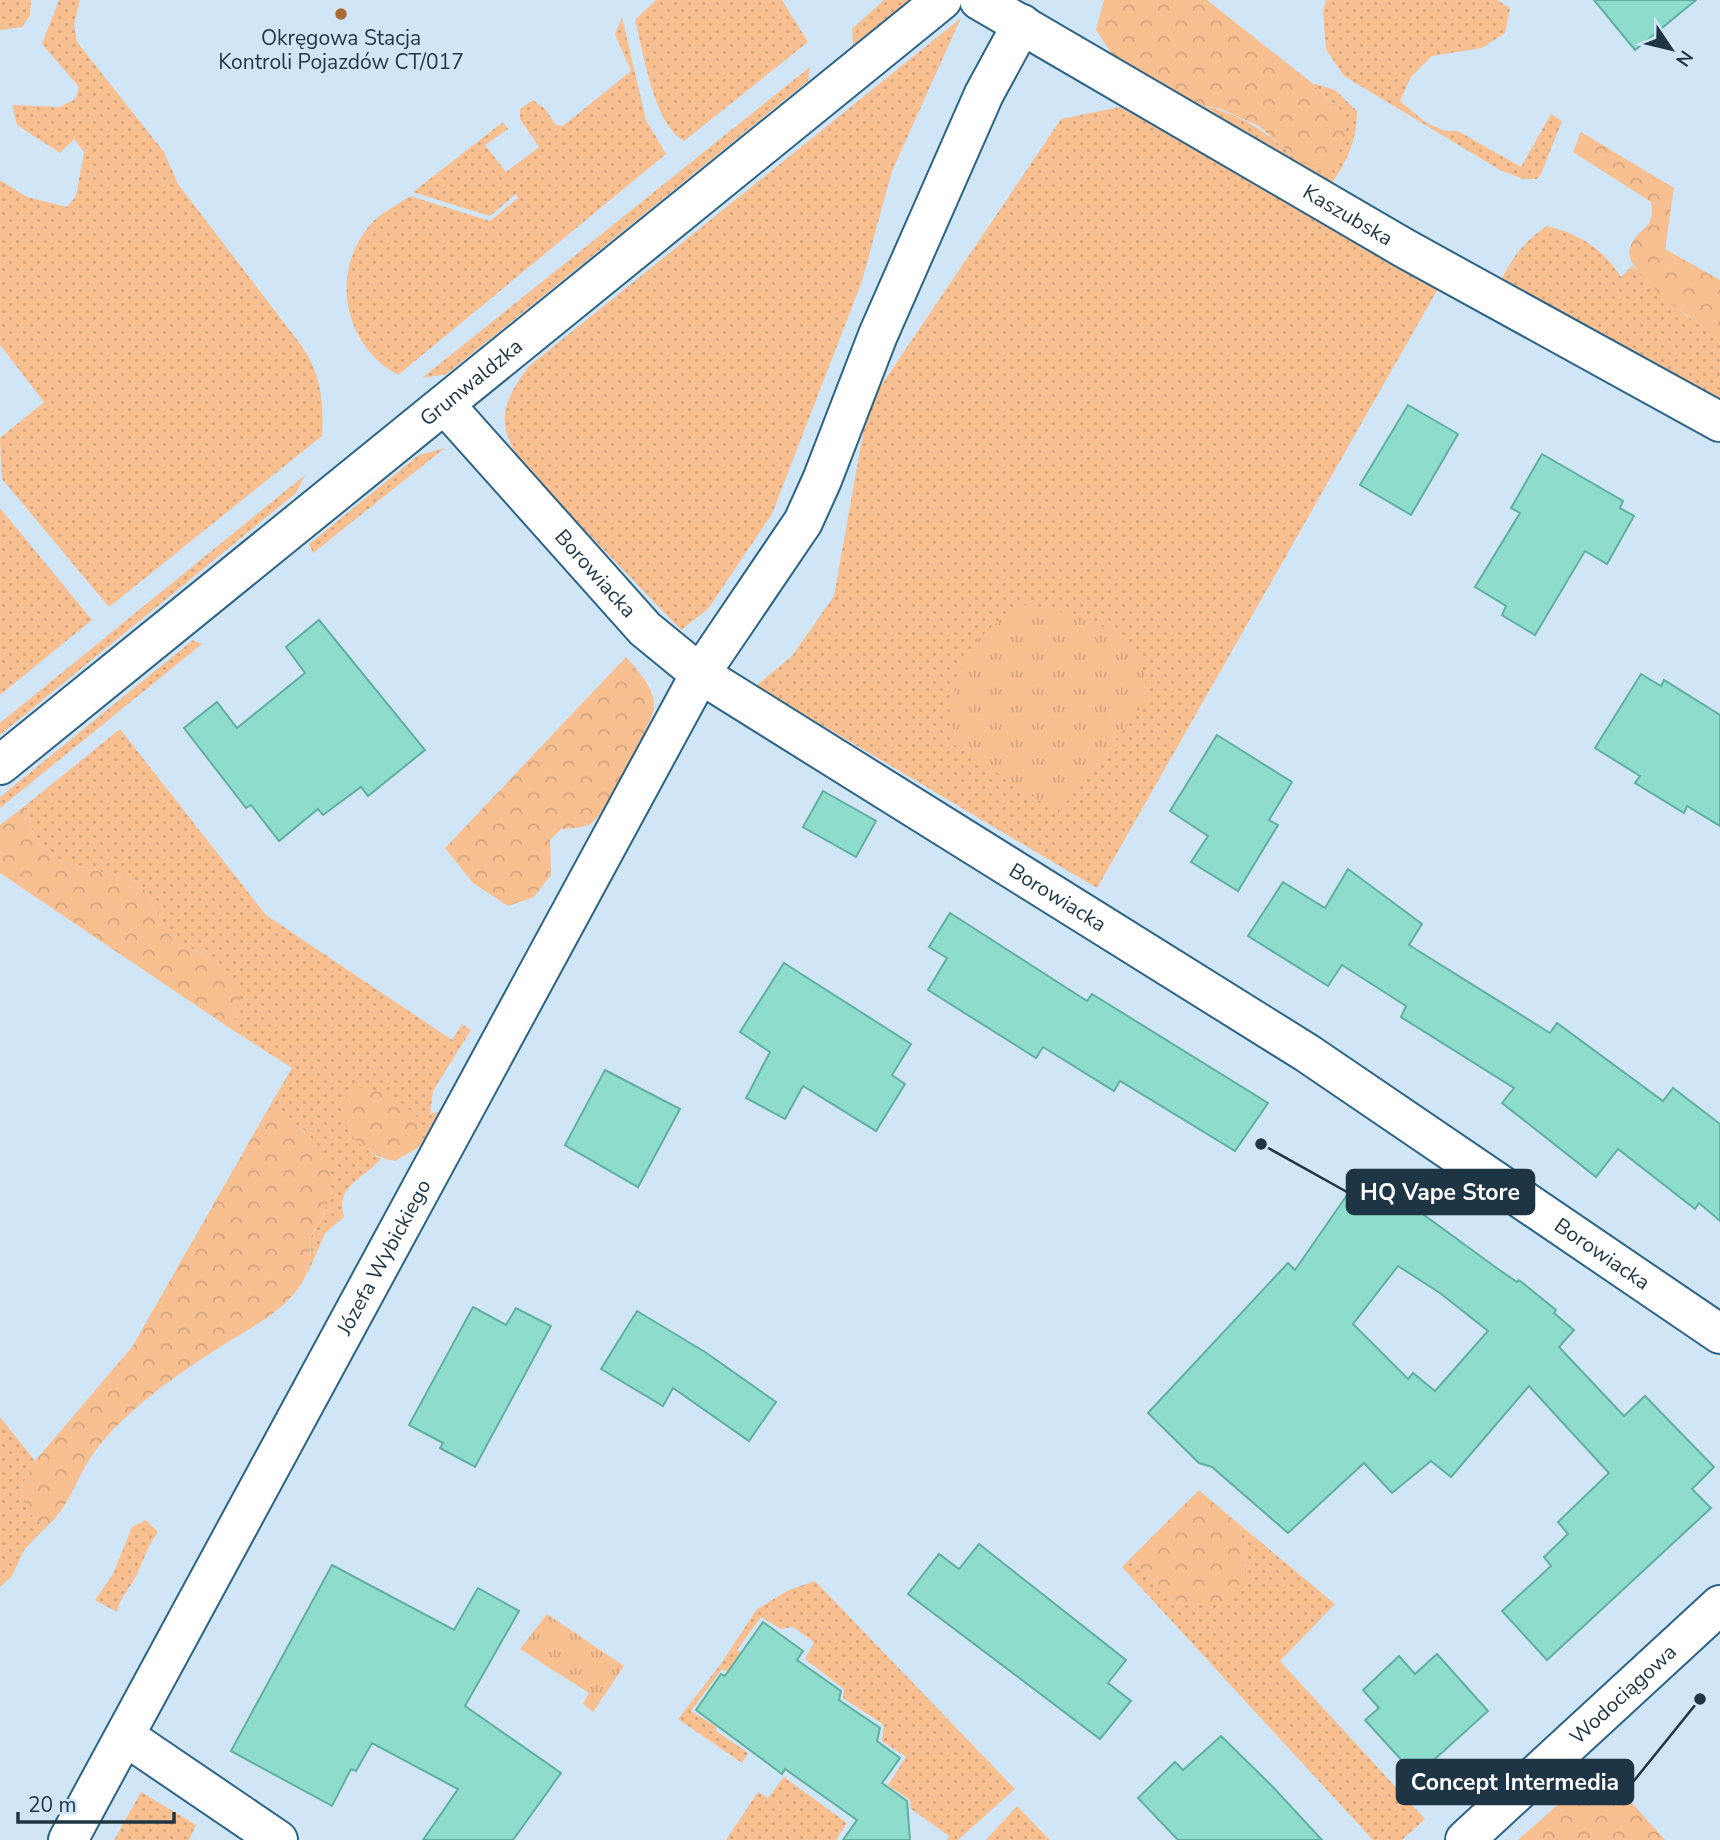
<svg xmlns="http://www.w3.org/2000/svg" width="1720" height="1840" font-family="'Nunito Sans',sans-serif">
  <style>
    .grass { fill: url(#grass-dots) }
    .forest { fill: url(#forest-crowns) }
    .park { fill: url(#park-tufts) }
    .building { fill: #8ddccc; stroke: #61afa1; stroke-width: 2; fill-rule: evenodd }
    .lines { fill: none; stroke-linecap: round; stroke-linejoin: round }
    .minor-casing { stroke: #2c6386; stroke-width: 42 }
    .minor { stroke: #fff; stroke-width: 38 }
    .poi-dot { fill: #ab6b33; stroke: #d0e6f6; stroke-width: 2.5 }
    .labels { text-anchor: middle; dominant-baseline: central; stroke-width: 5; stroke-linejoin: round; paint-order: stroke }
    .poi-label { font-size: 21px; fill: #1e3545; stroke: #d0e6f6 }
    .street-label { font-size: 21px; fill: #1e3545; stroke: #d0e6f6 }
    .leader { fill: none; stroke: #1e3545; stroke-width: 2.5 }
    .callout-dot { fill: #1e3545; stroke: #d0e6f6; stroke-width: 2.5 }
    .callout { fill: #1e3545; stroke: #1e3545; stroke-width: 2.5 }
    .callout-label { font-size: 23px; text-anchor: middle; font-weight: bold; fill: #fff }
  </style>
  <defs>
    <pattern id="grass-dots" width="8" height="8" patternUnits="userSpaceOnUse" patternTransform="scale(1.75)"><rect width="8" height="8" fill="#f8bf90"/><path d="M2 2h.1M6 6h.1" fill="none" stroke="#d4a57e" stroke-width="1.8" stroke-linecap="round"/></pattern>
    <pattern id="forest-crowns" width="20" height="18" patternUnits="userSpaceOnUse" patternTransform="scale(1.75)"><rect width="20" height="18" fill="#f8bf90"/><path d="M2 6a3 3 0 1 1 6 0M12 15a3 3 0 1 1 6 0" fill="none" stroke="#d4a57e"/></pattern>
    <pattern id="park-tufts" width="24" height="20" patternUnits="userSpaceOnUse" patternTransform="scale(1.75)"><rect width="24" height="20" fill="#f8bf90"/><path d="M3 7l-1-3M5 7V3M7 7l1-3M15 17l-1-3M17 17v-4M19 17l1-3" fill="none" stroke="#d4a57e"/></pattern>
  </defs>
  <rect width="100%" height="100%" fill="#d0e6f6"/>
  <!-- grass -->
  <g class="grass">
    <polygon points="0,0 31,0 30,15 22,27 0,30"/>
    <path d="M59 0H80L74 24 77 42 164 152 178 184 301 345C321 374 324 401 322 436L109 607 2 479 0 438 44 402 0 345V180L27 197 67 207 76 196 84 152 74 139 60 153 17 125 12 105 60 107 75 99 79 87 42 44Z"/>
    <path d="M656 0H782L808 42 684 141C653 123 644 53 635 20Z"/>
    <polygon points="884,0 919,0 854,56 852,29"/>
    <polygon points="1326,0 1497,0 1510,8 1505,33 1482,48 1432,56 1411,77 1400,101 1425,122 1445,131 1458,131 1521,167 1551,114 1562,121 1541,174 1537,179 1524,179 1500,170 1344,76 1326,49 1323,12"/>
    <path d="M622 17 646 120 666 154 398 375C344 345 329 274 370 225 380 213 397 205 410 196L490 221 518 198 516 194 490 216 413 192 503 122 508 129 485 145 506 172 539 147 520 119V109L533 100 545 109 556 125 563 126 631 71 615 34Z"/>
    <path d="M961 18 892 171 862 281 772 514 708 609 681 630 522 465C496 422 500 407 528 367Z"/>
    <polygon points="810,67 808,81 447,374 422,378"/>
    <path d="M1312 83 1335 90 1357 111C1357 140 1347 162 1330 186L1185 102C1240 112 1259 126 1300 162L1340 111Z"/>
    <polygon points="1120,107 1439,287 1097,888 756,686 792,656 834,596 868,405 1061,119"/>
    <path d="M1547 226C1580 234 1602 248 1621 277L1632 266 1684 314 1720 338V400L1500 282C1512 258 1524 241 1547 226Z"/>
    <polygon points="445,448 313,553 309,544 419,455"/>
    <polygon points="305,475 296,493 0,735 0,723"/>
    <polygon points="0,508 92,620 0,695"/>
    <polygon points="193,640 202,644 0,808 0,797"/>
    <path d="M120 729 266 915 452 1040 462 1024 471 1030 433 1091 430 1114 439 1111 421 1146V1122L353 1087C330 1120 353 1140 381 1159 362 1180 335 1186 344 1217L325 1233 307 1275 311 1251 309 1240 325 1213 305 1131 268 1109 292 1068 228 1027 240 1013 212 959 172 939 140 882 63 862 35 841 26 805Z"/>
    <polygon points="0,1417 35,1461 20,1489 27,1511 45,1528 24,1550 12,1576 0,1587"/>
    <path d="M146 1520 158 1532C148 1546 144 1558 138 1572 131 1588 122 1593 117 1612L95 1600 113 1574 132 1527Z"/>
    <polygon points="1240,1525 1335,1604 1280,1661 1425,1819 1402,1840 1373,1840 1122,1567 1130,1559 1178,1602 1247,1577"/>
    <polygon points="815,1581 1015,1789 958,1840 947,1840 949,1836 911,1809 910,1800 888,1785 906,1757 882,1741 884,1725 843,1698 844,1689 805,1659 814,1642 793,1627 781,1629 761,1617 737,1650 745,1656 733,1675 722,1669 691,1711 717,1727 715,1730 748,1753 742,1763 678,1719 720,1665 757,1609 789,1590"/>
    <polygon points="784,1777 847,1823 836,1840 726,1840 758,1792 768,1798"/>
    <polygon points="141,1792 196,1825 189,1840 114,1840"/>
    <polygon points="1017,1806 1050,1840 986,1840"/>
  </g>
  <!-- forest -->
  <g class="forest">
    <polygon points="1104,0 1207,0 1312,83 1340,111 1347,137 1329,170 1300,162 1259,126 1221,109 1185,102 1114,57 1096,30"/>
    <path d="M1581 132 1674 188 1665 249 1720 280V338C1700 325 1621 273 1630 248 1638 225 1656 232 1651 202L1573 152Z"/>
    <path d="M626 657C638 671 655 688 654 708 652 723 607 808 596 819 588 829 572 828 561 829L550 840 551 875 534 897 508 906 473 883 445 848Z"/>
    <polygon points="26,805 35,841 63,862 140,882 172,939 212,959 240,990 240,1013 228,1027 0,873 0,825"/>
    <path d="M353 1087C380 1089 404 1101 422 1122L421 1146 395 1161C371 1157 339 1134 342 1106 343 1099 349 1093 353 1087Z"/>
    <path d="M268 1109C312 1132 345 1158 325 1211 322 1222 313 1230 309 1240 320 1295 258 1323 220 1347 201 1359 182 1372 163 1386 138 1405 108 1431 91 1457 75 1481 68 1510 45 1528L27 1511 20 1489 35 1461 132 1347Z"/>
    <polygon points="1199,1490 1240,1525 1247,1577 1219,1604 1178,1602 1130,1559"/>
    <polygon points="1600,1767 1665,1840 1518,1840"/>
  </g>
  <!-- park -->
  <g class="park">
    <path d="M1026 605C1060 609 1119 625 1138 656 1145 667 1145 687 1148 699L1058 813 953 744C953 673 959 640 1026 605Z"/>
    <polygon points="547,1614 624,1666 593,1712 583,1704 589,1693 520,1649"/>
  </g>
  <!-- building -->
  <g class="building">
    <polygon points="1594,0 1696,0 1635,50"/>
    <polygon points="1408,405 1458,434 1411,515 1360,485"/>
    <polygon points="1542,454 1623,501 1620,508 1634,516 1607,564 1585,551 1535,635 1502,615 1506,606 1475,587 1520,513 1511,508"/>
    <polygon points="319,620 425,750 368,796 361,787 323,815 318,809 279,841 251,805 246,808 184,728 217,702 237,728 305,673 286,647"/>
    <polygon points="1641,674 1661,686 1664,680 1720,715 1720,826 1687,806 1684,813 1635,783 1640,776 1595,748"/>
    <polygon points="1217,735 1292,782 1269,820 1278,825 1238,891 1191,862 1208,836 1170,811"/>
    <polygon points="823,791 876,821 856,857 803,827"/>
    <polygon points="1348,869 1422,924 1409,945 1550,1033 1557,1023 1663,1101 1673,1088 1720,1124 1720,1221 1699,1203 1695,1209 1618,1149 1596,1177 1502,1103 1514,1088 1401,1017 1406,1006 1342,965 1328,986 1248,936 1283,882 1325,908"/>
    <polygon points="950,913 1087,1001 1092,994 1268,1103 1235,1151 1120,1081 1114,1091 1043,1047 1036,1058 928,990 947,958 929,947"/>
    <polygon points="784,963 911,1044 892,1075 905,1084 876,1131 803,1086 785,1119 746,1098 770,1052 740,1032"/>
    <polygon points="605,1070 680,1109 638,1187 565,1145"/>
    <path d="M1363 1172 1422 1209 1420 1212 1498 1269 1517 1282 1519 1280 1556 1310 1554 1313 1574 1330 1559 1347 1624 1416 1645 1396 1714 1467 1692 1489 1711 1508 1547 1660 1502 1611 1551 1566 1544 1557 1568 1534 1558 1522 1609 1473 1529 1386 1451 1477 1431 1461 1392 1493 1364 1463 1288 1533 1212 1467 1199 1463 1148 1413 1288 1263 1295 1270ZM1398 1266 1440 1293 1488 1331 1435 1391 1413 1373 1408 1379 1353 1324Z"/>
    <polygon points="473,1307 506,1325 516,1308 551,1326 475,1467 440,1448 443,1443 409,1425"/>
    <polygon points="637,1311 705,1352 776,1402 749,1441 673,1388 663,1406 601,1369"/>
    <polygon points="979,1544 1126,1660 1108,1683 1131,1701 1100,1739 908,1594 939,1554 959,1569"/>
    <polygon points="332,1565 454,1630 478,1588 519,1611 465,1706 561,1773 513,1840 423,1840 458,1789 372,1743 356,1771 351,1769 332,1806 231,1751"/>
    <polygon points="763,1622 803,1651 797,1660 841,1691 839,1700 880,1728 877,1741 900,1758 882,1783 907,1801 910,1840 843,1840 857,1820 785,1769 782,1774 696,1710 721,1674 725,1676"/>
    <polygon points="1437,1654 1488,1711 1416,1776 1365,1720 1379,1708 1363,1690 1399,1656 1415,1674"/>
    <polygon points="1221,1736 1272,1786 1322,1840 1178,1840 1138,1798 1175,1762 1183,1770"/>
  </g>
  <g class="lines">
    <defs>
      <g id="minor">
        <path id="s1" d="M979 0 1404 248 1720 422"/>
        <path id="s2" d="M445 405 645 629 700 674 1307 1053 1720 1334"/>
        <path id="s3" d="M0 765 942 0"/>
        <polyline points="125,1736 278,1840"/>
        <path id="s4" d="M68 1840 700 674 803 522 822 480 878 335 984 94 1022 24"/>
        <path id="s5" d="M1465 1840 1720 1605"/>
      </g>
    </defs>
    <!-- minor casing -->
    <use href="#minor" class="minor-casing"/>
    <!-- minor -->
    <use href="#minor" class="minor"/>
  </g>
  <!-- markers -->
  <circle class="poi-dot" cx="341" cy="14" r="7"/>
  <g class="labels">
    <!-- poi labels -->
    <g class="poi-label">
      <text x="341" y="38">Okręgowa Stacja<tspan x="341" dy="24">Kontroli Pojazdów CT/017</tspan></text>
    </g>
    <!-- street labels -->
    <g class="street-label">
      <text stroke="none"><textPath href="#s1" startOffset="427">Kaszubska</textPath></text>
      <text stroke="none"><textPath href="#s3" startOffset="607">Grunwaldzka</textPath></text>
      <text stroke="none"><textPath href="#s2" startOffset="226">Borowiacka</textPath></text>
      <text stroke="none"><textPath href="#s2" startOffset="793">Borowiacka</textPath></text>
      <text stroke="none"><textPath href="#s2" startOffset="1444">Borowiacka</textPath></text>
      <text stroke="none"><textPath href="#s4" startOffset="663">Józefa Wybickiego</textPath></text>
      <text stroke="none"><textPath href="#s5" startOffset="215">Wodociągowa</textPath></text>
    </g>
  </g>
  <!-- callouts -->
  <path class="leader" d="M1261 1144L1347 1192M1700 1699L1633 1782"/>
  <g class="callout-dot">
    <circle cx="1261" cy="1144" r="7"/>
    <circle cx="1700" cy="1699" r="7"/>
  </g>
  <g class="callout">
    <rect x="1347" y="1170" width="187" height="44" rx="7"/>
    <rect x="1397" y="1760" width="236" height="44" rx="7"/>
  </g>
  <g class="callout-label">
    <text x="1440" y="1200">HQ Vape Store</text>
    <text x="1515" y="1790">Concept Intermedia</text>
  </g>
  <!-- north arrow -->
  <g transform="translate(1671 49) rotate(125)" stroke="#d0e6f6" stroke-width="5" paint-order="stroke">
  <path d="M0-5L12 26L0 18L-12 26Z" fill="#1e3545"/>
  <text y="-10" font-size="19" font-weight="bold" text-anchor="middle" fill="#1e3545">N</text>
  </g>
  <!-- scale -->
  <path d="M18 1812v10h156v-10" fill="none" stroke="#1e3545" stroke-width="3.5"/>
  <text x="28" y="1812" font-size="21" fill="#1e3545" stroke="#d0e6f6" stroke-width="5" paint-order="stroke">20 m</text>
</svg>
